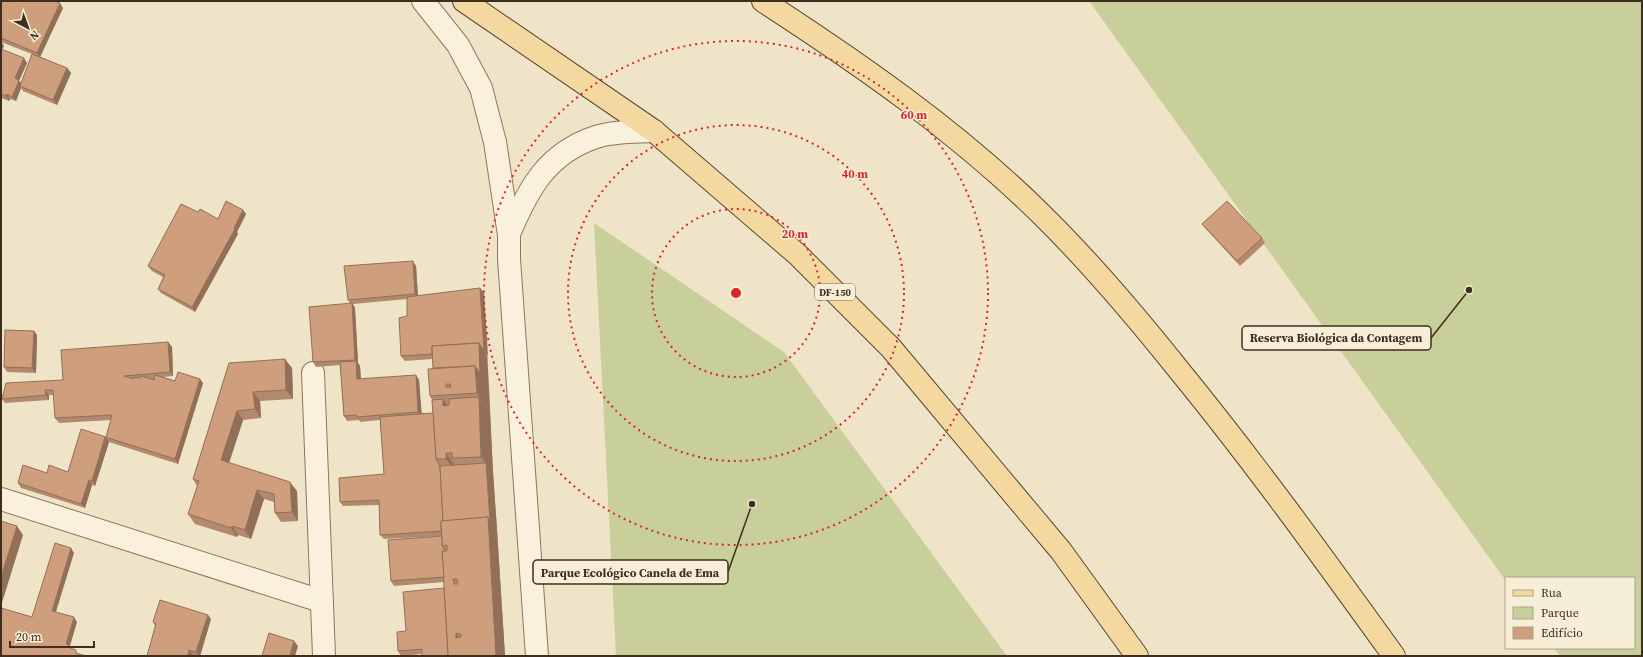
<svg xmlns="http://www.w3.org/2000/svg" width="1643" height="657" font-family="'Source Serif 4',serif">
  <style>
    .green { fill: #c9cf9b }
    .lines { fill: none; stroke-linecap: round; stroke-linejoin: round }
    .minor-casing { stroke: #8d765c; stroke-width: 24 }
    .tertiary-casing { stroke: #8d765c; stroke-width: 24 }
    .primary-casing { stroke: #5b4430; stroke-width: 24 }
    .minor { stroke: #faf1dc; stroke-width: 22 }
    .tertiary { stroke: #faf1dc; stroke-width: 22 }
    .primary { stroke: #f3d9a0; stroke-width: 22 }
    .wall { fill: #b2896c; fill-rule: evenodd }
    .shaded-wall { fill: #916f58 }
    .building { fill: #cf9f7d; stroke: #916f58; fill-rule: evenodd }
    .ring { fill: none; stroke: #d62828; stroke-width: 2; stroke-dasharray: 2 4 }
    .labels { text-anchor: middle; dominant-baseline: central; stroke-width: 3; stroke-linejoin: round; paint-order: stroke }
    .shield { fill: #f7eed8; stroke: #756857; stroke-width: 1 }
    .shield-label { font-size: 10px; font-weight: bold; fill: #3d2e20 }
    .centre { fill: #d62828; stroke: #f7eed8; stroke-width: 2 }
    .ring-label { font-size: 12px; text-anchor: middle; font-weight: bold; fill: #d62828; stroke: #f7eed8; stroke-width: 3; stroke-linejoin: round; paint-order: stroke }
    .leader { fill: none; stroke: #3d2e20; stroke-width: 1.5 }
    .callout-dot { fill: #3d2e20; stroke: #f7eed8; stroke-width: 1.5 }
    .callout { fill: #f7eed8; stroke: #3d2e20; stroke-width: 1.5 }
    .callout-label { font-size: 12px; text-anchor: middle; font-weight: bold; fill: #3d2e20 }
  </style>
  <rect width="100%" height="100%" fill="#f0e4c8"/>
  <!-- green -->
  <g class="green">
    <polygon points="1089,1 1642,1 1642,656 1560,656 1554,648 1634,648 1634,578 1506,578 1506,581"/>
    <polygon points="594,223 784,352 1007,656 616,656"/>
  </g>
  <g class="lines">
    <defs>
      <g id="minor">
        <polyline points="313,373 324,656"/>
        <polyline points="1,499 321,601"/>
      </g>
      <g id="tertiary">
        <polyline points="423,1 458,45 481,88 495,142 509,235 509,259 537,656"/>
        <path d="M509 234C528 189 547 153 596 137 614 131 635 132 654 131"/>
      </g>
      <g id="primary">
        <polyline points="464,1 654,131 798,255 891,348 1061,551 1137,656"/>
        <path d="M763 1C860 64 958 132 1041 214 1091 263 1134 314 1178 369 1254 462 1324 559 1394 656"/>
      </g>
    </defs>
    <!-- minor casing -->
    <use href="#minor" class="minor-casing"/>
    <!-- tertiary casing -->
    <use href="#tertiary" class="tertiary-casing"/>
    <!-- primary casing -->
    <use href="#primary" class="primary-casing"/>
    <!-- minor -->
    <use href="#minor" class="minor"/>
    <!-- tertiary -->
    <use href="#tertiary" class="tertiary"/>
    <!-- primary -->
    <use href="#primary" class="primary"/>
  </g>
  <!-- wall -->
  <g class="wall">
    <path d="M1 1 63 8 40 57 67 68 71 73 57 105 23 91 21 88 16 101 10 99 9 101 1 98ZM1 42 32 54 21 83 19 81 27 63 2 49 4 46Z"/>
    <polygon points="243,210 246,214 237,232 238,234 195,312 161,293 158,289 163,277 152,271 148,266 198,212 218,219"/>
    <polygon points="1202,224 1262,238 1265,243 1240,266 1206,229"/>
    <path d="M416 266 418 296 480 288 484 293 489 386 493 472 497 530 505 656H422V654L401 656 398 651 406 631 444 588V582L394 586 391 581 442 536 384 539 380 535 379 505 343 506 340 502 384 474 380 420 360 422 359 420 347 421 344 416 340 365 316 367 313 362 350 303 348 300ZM407 299V316L401 356 405 361 432 359 433 368 430 396 432 400 433 413H421L419 380 416 375 361 379 360 366 358 363 355 308 353 304Z"/>
    <polygon points="34,331 37,335 36,373 7,372 4,367"/>
    <polygon points="168,342 172,347 173,376 163,377 175,381 203,383 178,464 109,442 95,486 92,485 85,508 21,488 18,483 47,473 68,472 106,437 111,420 59,423 55,418 54,395 49,395 49,400 5,403 2,399 63,380"/>
    <polygon points="229,363 292,368 293,399 260,401 261,418 243,420 229,463 297,491 298,521 281,522 275,513 274,502 264,499 251,539 238,535 237,537 195,524 188,514 197,486 193,479"/>
    <polygon points="211,619 200,656 196,656 193,655 192,656 147,656 155,626 153,622"/>
  </g>
  <!-- shaded-wall -->
  <g class="shaded-wall">
    <polygon points="60,3 63,8 40,57 37,53"/>
    <polygon points="1,41 4,46 1,52"/>
    <polygon points="24,58 27,63 18,83 15,78"/>
    <polygon points="67,68 71,73 57,105 53,100"/>
    <polygon points="19,81 23,85 20,86 21,88 16,101 12,97"/>
    <polygon points="7,94 10,99 9,101 6,96"/>
    <polygon points="243,210 246,214 237,232 238,234 195,312 192,307"/>
    <polygon points="413,261 416,266 418,298 415,294"/>
    <polygon points="480,288 484,293 488,356 484,351"/>
    <polygon points="352,303 355,308 358,363 360,366 361,384 357,379 357,362 355,360"/>
    <polygon points="34,331 37,335 36,373 32,368"/>
    <polygon points="168,342 172,347 173,376 170,372"/>
    <polygon points="479,343 487,356 490,413 477,393 475,366"/>
    <polygon points="285,359 292,368 293,399 286,390"/>
    <polygon points="416,375 419,380 422,417 418,412"/>
    <polygon points="200,379 203,383 178,464 175,459"/>
    <polygon points="45,390 49,395 49,400 46,395"/>
    <polygon points="253,392 260,401 261,418 255,409"/>
    <polygon points="479,397 490,413 493,472 497,530 490,521 486,463 481,457"/>
    <polygon points="443,399 454,415 443,406"/>
    <polygon points="237,411 243,420 227,469 221,460"/>
    <polygon points="105,437 109,442 95,486 92,481"/>
    <polygon points="446,453 457,468 457,474 446,459"/>
    <polygon points="89,480 92,485 85,508 81,504"/>
    <polygon points="290,482 297,491 298,521 292,512"/>
    <polygon points="257,490 264,499 251,539 245,530"/>
    <polygon points="488,517 497,530 505,656 496,656"/>
    <polygon points="17,526 23,535 1,606 1,577"/>
    <polygon points="232,526 238,535 237,537 231,528"/>
    <polygon points="71,548 74,553 55,615 52,611"/>
    <polygon points="208,615 211,619 200,656 199,656 196,652"/>
    <polygon points="74,617 77,622 70,646 73,650 72,652 66,644"/>
    <polygon points="456,633 465,646 456,638"/>
    <polygon points="294,641 298,646 295,656 290,655"/>
    <polygon points="189,650 193,655 192,656 188,656"/>
  </g>
  <!-- building -->
  <g class="building">
    <polygon points="1,1 54,1 60,3 37,53 1,38"/>
    <polygon points="1,49 24,58 15,78 19,81 12,97 7,94 6,96 1,94"/>
    <polygon points="32,54 67,68 53,100 20,86"/>
    <polygon points="226,201 243,210 234,228 235,229 192,307 158,289 165,275 148,266 181,204 198,212 200,209 218,219"/>
    <polygon points="1227,201 1262,238 1237,261 1202,224"/>
    <polygon points="413,261 415,294 348,300 344,266"/>
    <polygon points="480,288 484,351 479,343 432,346 432,354 401,356 399,318 407,316 407,297"/>
    <polygon points="352,303 355,360 313,362 309,307"/>
    <polygon points="5,330 34,331 32,368 4,367"/>
    <polygon points="168,342 170,372 124,376 134,379 134,377 140,378 141,376 154,380 155,375 175,381 178,372 200,379 175,459 105,437 92,481 89,480 81,504 18,483 23,465 47,473 49,465 68,472 81,429 106,437 112,415 55,418 53,390 45,390 46,395 2,399 6,383 63,380 61,350"/>
    <polygon points="479,343 480,373 475,366 433,368 432,346"/>
    <polygon points="285,359 286,390 253,392 255,409 237,411 221,460 290,482 292,512 275,513 274,494 257,490 245,530 232,526 231,528 188,514 199,481 193,479 229,363"/>
    <polygon points="356,361 357,379 416,375 418,412 357,417 356,415 344,416 340,362"/>
    <path d="M475 366 477 393 430 396 428 369ZM446 384H450L451 387H446Z"/>
    <polygon points="479,397 481,457 452,458 452,453 446,453 446,459 436,459 432,400 443,399 443,406 449,405 449,399"/>
    <polygon points="433,413 436,459 440,466 443,521 441,521 441,531 380,535 379,500 340,502 339,478 384,474 380,417"/>
    <polygon points="486,463 490,521 488,517 443,521 440,466"/>
    <path d="M488 517 496 656H448L442 551H447V545L442 546 441 521ZM453 579H457L458 584H454ZM456 633 461 634V637L456 638Z"/>
    <polygon points="1,521 17,526 1,577"/>
    <polygon points="442,536 442,546 444,548 444,551 442,551 444,577 391,581 388,540"/>
    <polygon points="55,543 71,548 52,611 74,617 66,644 69,645 68,647 76,650 76,653 86,656 1,656 1,608 32,617"/>
    <polygon points="444,588 448,656 422,656 422,649 398,651 397,632 406,631 403,592"/>
    <polygon points="160,600 208,615 196,652 189,650 188,656 147,656 156,624 153,622"/>
    <polygon points="269,633 294,641 290,655 294,656 262,656"/>
  </g>
  <!-- distance rings -->
  <g class="ring">
    <circle cx="736" cy="293" r="84"/>
    <circle cx="736" cy="293" r="168"/>
    <circle cx="736" cy="293" r="252"/>
  </g>
  <g class="labels">
    <!-- shield labels -->
    <rect class="shield" x="815" y="284" width="40" height="16" rx="3"/>
    <g class="shield-label">
      <text x="835" y="292">DF-150</text>
    </g>
  </g>
  <circle cx="736" cy="293" r="6" class="centre"/>
  <g class="ring-label">
    <text x="914" y="119">60 m</text>
    <text x="855" y="178">40 m</text>
    <text x="795" y="238">20 m</text>
  </g>
  <!-- callouts -->
  <path class="leader" d="M1469 290L1431 338M752 504L728 572"/>
  <g class="callout-dot">
    <circle cx="1469" cy="290" r="4"/>
    <circle cx="752" cy="504" r="4"/>
  </g>
  <g class="callout">
    <rect x="1242" y="326" width="189" height="24" rx="4"/>
    <rect x="533" y="560" width="195" height="24" rx="4"/>
  </g>
  <g class="callout-label">
    <text x="1336" y="342">Reserva Biológica da Contagem</text>
    <text x="630" y="577">Parque Ecológico Canela de Ema</text>
  </g>
  <!-- border -->
  <rect width="1643" height="657" fill="none" stroke="#3d2e20" stroke-width="4"/>
  <!-- legend -->
  <rect x="1505" y="577" width="130" height="72" fill="#f7eed8" stroke="#ada18e"/>
  <rect x="1513" y="590" width="20" height="6" fill="#f3d9a0" stroke="#ada18e"/>
  <text x="1541" y="597" font-size="12" fill="#3d2e20">Rua</text>
  <rect x="1513" y="607" width="20" height="12" fill="#c9cf9b" stroke="#ada18e"/>
  <text x="1541" y="617" font-size="12" fill="#3d2e20">Parque</text>
  <rect x="1513" y="627" width="20" height="12" fill="#cf9f7d" stroke="#ada18e"/>
  <text x="1541" y="637" font-size="12" fill="#3d2e20">Edifício</text>
  <!-- north arrow -->
  <g transform="translate(28 28) rotate(139)" stroke="#f7eed8" stroke-width="3" paint-order="stroke">
  <path d="M0-3L7 15L0 10L-7 15Z" fill="#3d2e20"/>
  <text y="-6" font-size="11" font-weight="bold" text-anchor="middle" fill="#3d2e20">N</text>
  </g>
  <!-- scale -->
  <path d="M10 641v6h84v-6" fill="none" stroke="#3d2e20" stroke-width="2"/>
  <text x="16" y="641" font-size="12" fill="#3d2e20" stroke="#f7eed8" stroke-width="3" paint-order="stroke">20 m</text>
</svg>
